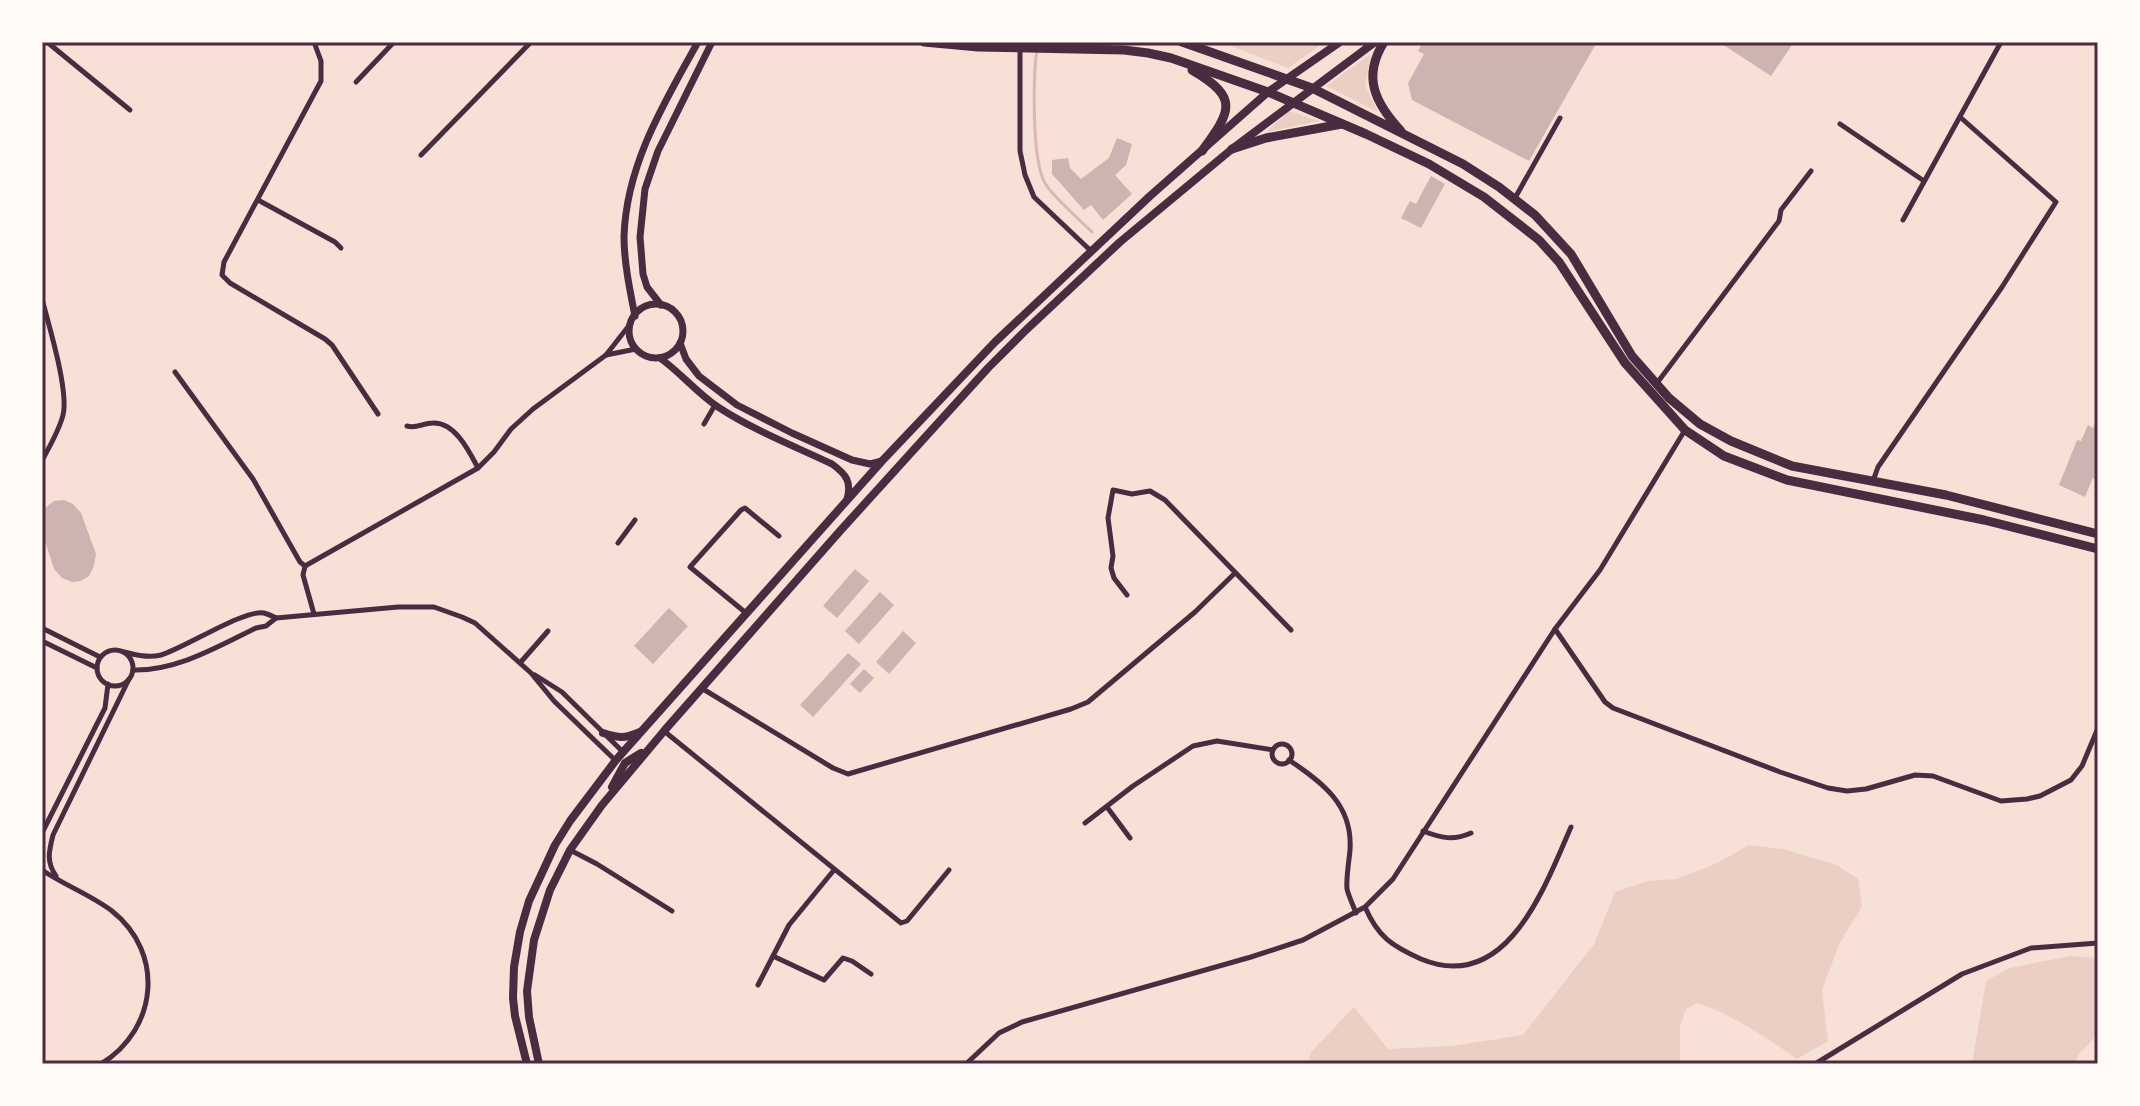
<svg xmlns="http://www.w3.org/2000/svg" width="2140" height="1106" font-family="Jost,sans-serif">
  <style>
    .green { fill: #ebcfc5 }
    .lines { fill: none; stroke-linecap: round; stroke-linejoin: round }
    .stream { stroke: #dcb8b0; stroke-width: 3 }
    .building { fill: #ccb4b1 }
    .minor { stroke: #4a2c40; stroke-width: 5 }
    .tertiary { stroke: #4a2c40; stroke-width: 7 }
    .secondary { stroke: #4a2c40; stroke-width: 8 }
    .primary { stroke: #4a2c40; stroke-width: 9 }
    .neatline { fill: none; stroke: #4a2c40; stroke-width: 3 }
  </style>
  <rect width="100%" height="100%" fill="#f7e1d7"/>
  <!-- green -->
  <g class="green">
    <polygon points="1220,42 1325,42 1288,68"/>
    <polygon points="1371,54 1365,85 1378,112 1326,86"/>
    <polygon points="1289,111 1320,121 1266,132"/>
    <path d="M1749 845 1783 849 1837 865 1858 879 1862 907 1839 944 1822 991 1828 1041 1797 1059C1766 1037 1734 1016 1698 1003L1686 1009 1680 1026V1064H1308L1311 1052 1354 1007 1388 1049 1452 1046 1523 1035 1594 944 1615 892 1648 881 1677 879 1717 863Z"/>
    <polygon points="2070,956 2098,958 2098,1034 2079,1054 2075,1064 1969,1064 1973,1058 1986,981 2010,968"/>
  </g>
  <g class="lines">
    <!-- stream -->
    <path class="stream" d="M1038 42C1033 70 1031 159 1045 183 1052 196 1081 221 1092 232"/>
  </g>
  <!-- building -->
  <g class="building">
    <polygon points="1423,42 1597,42 1529,161 1412,100 1408,83 1424,54 1418,51"/>
    <polygon points="1719,42 1794,42 1771,76"/>
    <polygon points="1117,138 1132,144 1126,165 1115,175 1132,194 1103,220 1091,205 1084,210 1052,174 1052,160 1068,158 1070,168 1081,179 1109,158"/>
    <polygon points="1431,176 1445,184 1421,228 1401,218 1410,201 1416,204"/>
    <polygon points="2098,415 2098,480 2093,478 2085,497 2059,485 2077,440 2081,441 2088,425 2093,428"/>
    <polygon points="64,500 73,504 81,513 96,554 94,566 89,576 81,581 72,582 62,578 54,569 42,532 42,515 45,508 54,501"/>
    <polygon points="855,569 869,581 837,618 823,606"/>
    <polygon points="880,592 894,605 859,644 845,631"/>
    <polygon points="669,608 688,626 653,664 634,646"/>
    <polygon points="903,631 916,643 889,674 876,662"/>
    <polygon points="848,653 861,664 813,717 800,705"/>
    <polygon points="864,669 874,678 860,693 850,684"/>
  </g>
  <g class="lines">
    <!-- minor -->
    <g class="minor">
      <polyline points="47,42 130,110"/>
      <polyline points="314,42 321,61 321,81 224,262 222,275 230,283 325,339 332,345 378,414"/>
      <polyline points="1020,48 1020,151 1025,175 1034,197 1091,251"/>
      <polyline points="356,82 394,42"/>
      <polyline points="1840,124 1924,181"/>
      <polyline points="421,155 531,42"/>
      <polyline points="1515,198 1560,118"/>
      <polyline points="258,200 335,242 341,248"/>
      <polyline points="1903,220 2001,42"/>
      <path d="M42 299C49 326 69 391 63 415 59 431 49 447 42 461"/>
      <polyline points="606,355 636,349"/>
      <polyline points="175,372 253,479 300,562 305,566"/>
      <polyline points="1657,383 1779,221 1781,210 1811,171"/>
      <polyline points="704,424 715,405"/>
      <path d="M407 426C417 429 422 423 433 423 455 422 469 451 478 468"/>
      <polyline points="1873,481 1878,467 2002,287 2056,202 1960,117"/>
      <polyline points="618,543 635,520"/>
      <polyline points="305,566 478,468 494,452 511,429 533,409 606,355 631,323"/>
      <polyline points="305,566 303,575 314,614"/>
      <polyline points="1127,595 1114,578 1111,568 1113,556 1108,518 1113,490 1132,494 1150,491 1165,500 1291,630"/>
      <polyline points="746,613 690,567 741,510 745,508 779,536"/>
      <polyline points="276,618 398,607 434,607 462,617 475,623 531,673 554,701 615,760"/>
      <polyline points="42,628 100,657"/>
      <polyline points="1555,629 1605,702 1613,708 1780,772 1828,788 1847,791 1866,789 1915,775 1933,776 2001,801 2027,799 2040,796 2071,780 2082,766 2098,728"/>
      <polyline points="42,641 97,668"/>
      <circle cx="115" cy="668" r="18"/>
      <path d="M124 652C136 655 148 658 161 655 185 648 244 609 264 613 268 614 272 616 276 618"/>
      <polyline points="520,663 548,631"/>
      <path d="M133 670C177 671 217 647 256 628L266 626 276 618"/>
      <polyline points="535,675 562,692 623,752"/>
      <polyline points="703,689 833,768 848,774 1071,709 1088,702 1195,612 1235,573"/>
      <polyline points="664,731 901,923 907,921 949,870"/>
      <circle cx="1282" cy="754" r="10"/>
      <path d="M1289 760C1323 783 1353 805 1350 850 1349 862 1346 877 1347 889 1349 897 1353 905 1356 913"/>
      <polyline points="1107,807 1130,838"/>
      <polyline points="1085,823 1133,786 1193,746 1217,741 1273,750"/>
      <path d="M1423 831C1441 838 1453 841 1471 833"/>
      <polyline points="42,833 105,708 108,684"/>
      <polyline points="570,850 597,864 672,911"/>
      <path d="M42 870C64 885 91 895 112 911 165 953 158 1029 101 1064"/>
      <path d="M56 876C46 862 49 851 53 835L129 679"/>
      <path d="M1365 907C1378 937 1392 946 1421 959 1507 995 1545 886 1571 827"/>
      <polyline points="773,956 824,980 843,958 852,961 871,974"/>
      <polyline points="758,985 789,925 834,870"/>
      <polyline points="966,1064 999,1033 1022,1022 1251,957 1303,940 1365,907 1393,879 1555,629 1600,570 1685,430"/>
      <polyline points="1815,1064 1962,974 2031,948 2098,943"/>
    </g>
    <!-- tertiary -->
    <g class="tertiary">
      <circle cx="656" cy="331" r="27"/>
      <polyline points="661,305 647,287 643,274 640,237 645,189 658,151 712,42"/>
      <path d="M635 316C630 291 624 262 624 237 626 165 664 103 698 42"/>
      <polyline points="680,343 686,359 699,376 737,405 792,433 852,460 870,464 882,461"/>
      <path d="M660 358C681 373 697 393 718 407 753 430 794 446 832 464 846 474 852 482 847 499"/>
    </g>
    <!-- secondary -->
    <g class="secondary">
      <path d="M603 733C619 738 624 739 640 732"/>
      <polyline points="612,787 625,763 641,753"/>
      <polyline points="527,1064 515,1016 513,998 514,967 520,932 529,901 555,845 570,821 616,760 882,461 995,342 1150,196 1268,92 1340,42"/>
      <polyline points="539,1064 529,1017 527,991 534,940 550,890 570,850 602,805 664,731 840,531 988,368 1026,330 1120,242 1232,149 1375,42"/>
    </g>
    <!-- primary -->
    <g class="primary">
      <polyline points="924,42 978,47 1124,50 1148,53 1171,58 1268,92 1366,134 1429,164 1484,197 1539,240 1559,262 1625,363 1685,430 1724,456 1787,480 1984,520 2098,549"/>
      <polyline points="1182,42 1312,88 1463,164 1499,187 1535,215 1571,254 1632,356 1669,398 1700,424 1731,441 1792,466 1946,495 2098,534"/>
      <path d="M1384 42C1362 77 1375 103 1401 131"/>
      <path d="M1192 70C1240 98 1231 111 1202 151"/>
      <polyline points="1232,149 1266,138 1342,124"/>
    </g>
  </g>
  <!-- border -->
  <rect width="2140" height="1106" fill="none" stroke="#fffaf5" stroke-width="88"/>
  <rect x="44" y="44" width="2052" height="1018" class="neatline"/>
</svg>
